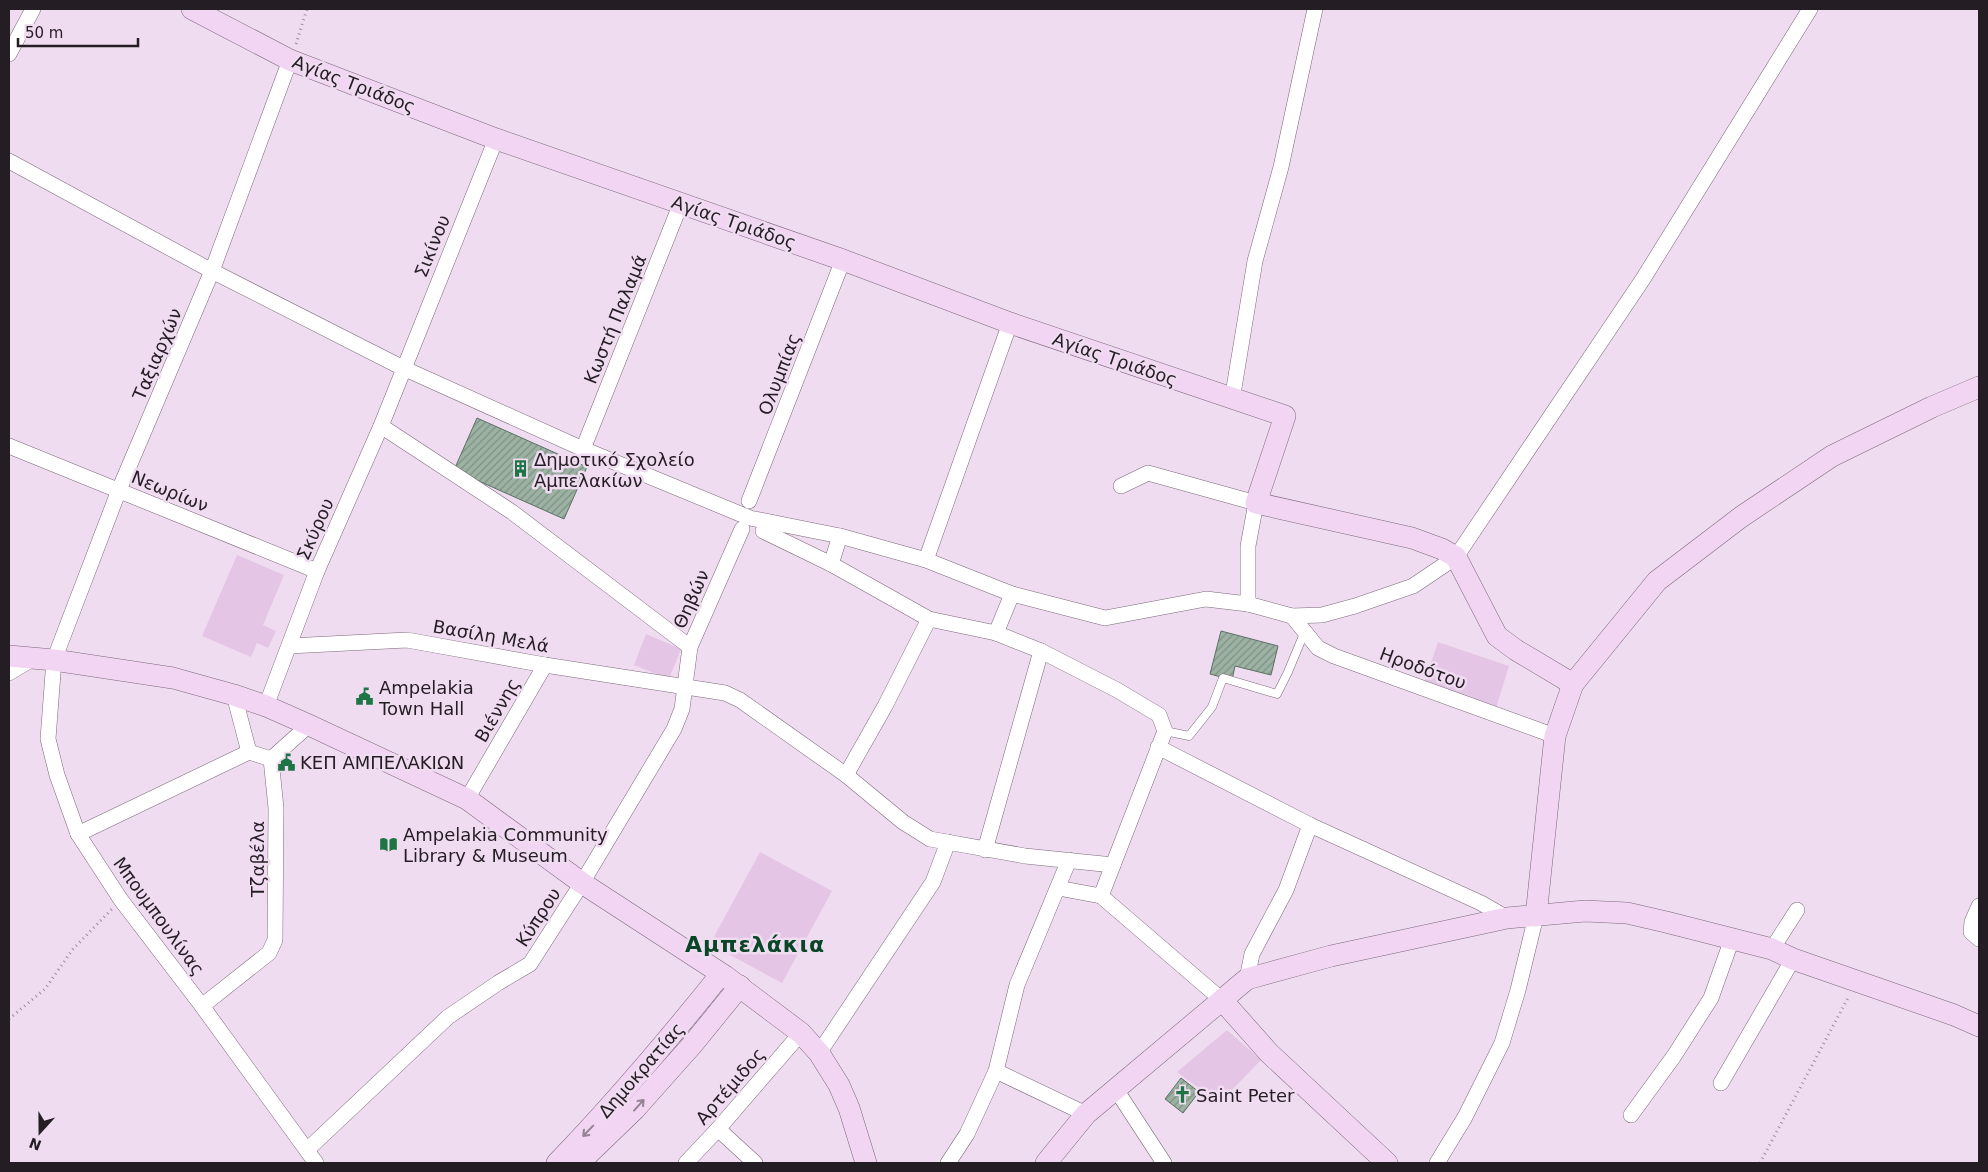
<svg xmlns="http://www.w3.org/2000/svg" width="1988" height="1172" font-family="'DejaVu Sans',sans-serif">
  <style>
    .green { fill: #e5c5e5 }
    .building { fill: url(#building-hatch); stroke: #5b7062 }
    .lines { fill: none; stroke-linecap: round; stroke-linejoin: round }
    .lane-casing { stroke: #7b697a; stroke-width: 9 }
    .street-casing { stroke: #7b697a; stroke-width: 16 }
    .secondary-casing { stroke: #7b697a; stroke-width: 22 }
    .path { stroke: #9b8d9b; stroke-width: 3; stroke-dasharray: 1 4; stroke-linecap: butt }
    .lane { stroke: #fff; stroke-width: 8 }
    .street { stroke: #fff; stroke-width: 15 }
    .secondary { stroke: #f1d5f2; stroke-width: 21 }
    .oneway { stroke: #958295 }
    .labels { text-anchor: middle; dominant-baseline: central; stroke-width: 5; stroke-linejoin: round; paint-order: stroke }
    .street-label { font-size: 18px; fill: #241d24; stroke: #f0dcf0 }
    .poi-label { font-size: 18px; fill: #241d24; stroke: #f0dcf0; text-anchor: start }
    .district-label { font-size: 22px; font-weight: bold; letter-spacing: 1px; fill: #094627; stroke: #f0dcf0 }
  </style>
  <defs>
    <pattern id="building-hatch" width="6" height="6" patternUnits="userSpaceOnUse" patternTransform="scale(1.25)"><rect width="6" height="6" fill="#9cb2a3"/><path d="M-1 1l2-2M0 6l6-6M5 7l2-2" fill="none" stroke="#7f9085"/></pattern>
  </defs>
  <rect width="100%" height="100%" fill="#f0dcf0"/>
  <!-- green -->
  <g class="green">
    <polygon points="237,555 284,575 263,625 276,631 268,648 257,643 251,657 202,636"/>
    <polygon points="646,634 681,649 669,679 634,665"/>
    <polygon points="1438,642 1509,666 1496,708 1424,684"/>
    <polygon points="760,852 832,891 782,983 710,944"/>
    <polygon points="1227,1030 1261,1060 1219,1103 1177,1072"/>
  </g>
  <!-- building -->
  <g class="building">
    <polygon points="477,418 587,467 564,519 454,470"/>
    <polygon points="1221,631 1278,646 1271,675 1235,666 1232,680 1210,674"/>
    <polygon points="1181,1078 1199,1092 1183,1113 1165,1099"/>
  </g>
  <g class="lines">
    <defs>
      <polyline id="lane" points="1165,731 1189,736 1212,707 1223,678 1277,694 1288,672 1305,631"/>
      <g id="street">
        <polyline points="9,54 33,9"/>
        <polyline points="290,60 212,271 119,490 54,660 48,739 57,775 78,834 121,900 202,1006 316,1163"/>
        <polyline points="9,161 212,271 403,368 583,449 750,518 840,536 926,560 1012,594 1105,618 1206,599 1248,604 1292,616 1322,615 1355,606 1413,586 1456,557 1643,279 1810,9"/>
        <polyline points="1232,400 1255,261 1281,167 1315,9"/>
        <polyline points="381,426 512,512 690,647"/>
        <polyline points="9,446 317,571"/>
        <polyline points="583,449 681,203"/>
        <polyline points="1121,486 1148,473 1256,503 1248,546 1248,604"/>
        <polyline points="749,501 843,260"/>
        <polyline points="763,531 831,564 929,619 996,633 1041,651 1117,690 1159,715 1165,731 1101,896 1222,1000"/>
        <polyline points="926,560 1010,323"/>
        <polyline points="831,564 840,536"/>
        <polyline points="1292,616 1318,648 1334,656 1555,736"/>
        <polyline points="996,633 1012,594"/>
        <polyline points="289,646 407,640 545,665 725,693 740,700 846,775 903,822 930,839 1025,856 1113,865"/>
        <polyline points="9,673 34,658"/>
        <polyline points="266,706 317,571 381,426 496,139"/>
        <polyline points="1158,747 1310,825 1481,903 1507,918"/>
        <polyline points="271,759 309,725"/>
        <polyline points="846,775 885,706 929,619"/>
        <polyline points="467,799 545,665"/>
        <polyline points="78,834 249,752"/>
        <polyline points="985,850 1041,651"/>
        <polyline points="1058,888 1101,896"/>
        <polyline points="1979,906 1972,922 1971,932 1979,939"/>
        <polyline points="1772,949 1797,910"/>
        <polyline points="1247,979 1252,954 1286,890 1310,825"/>
        <polyline points="202,1006 269,953 275,940 276,808 271,759 249,752 234,695"/>
        <polyline points="819,1053 933,882 948,842"/>
        <polyline points="996,1071 1086,1114"/>
        <polyline points="1721,1083 1793,959"/>
        <polyline points="1115,1088 1164,1163"/>
        <polyline points="1631,1115 1674,1056 1711,998 1732,939"/>
        <polyline points="718,1129 755,1163"/>
        <polyline points="307,1150 448,1017 498,983 530,964 582,883 674,729 682,709 690,647 742,529"/>
        <polyline points="686,1163 718,1129 801,1033"/>
        <polyline points="948,1163 967,1134 996,1071 1017,985 1069,860"/>
        <polyline points="1437,1163 1465,1117 1502,1043 1518,990 1536,916"/>
      </g>
      <g id="secondary">
        <polyline points="192,9 290,60 496,139 843,260 1010,323 1285,416 1256,503 1412,538 1442,549 1456,557 1497,636 1516,650 1573,684"/>
        <polyline points="9,656 54,660 173,678 234,695 266,706 309,725 467,799 582,883 725,976 801,1033 819,1053 839,1085 849,1108 866,1163"/>
        <polyline points="1536,916 1555,736 1573,684 1657,581 1741,517 1832,456 1932,407 1979,387"/>
        <polyline points="1222,1000 1269,1053 1387,1163"/>
        <path d="M557 1163C615 1103 669 1039 721 974"/>
        <polyline points="579,1163 635,1109 692,1045 740,986"/>
        <polyline points="1046,1163 1086,1114 1247,979 1331,956 1507,918 1585,911 1627,913 1666,922 1772,949 1793,959 1954,1015 1979,1026"/>
      </g>
    </defs>
    <!-- lane casing -->
    <use href="#lane" class="lane-casing"/>
    <!-- street casing -->
    <use href="#street" class="street-casing"/>
    <!-- secondary casing -->
    <use href="#secondary" class="secondary-casing"/>
    <!-- path -->
    <g class="path">
      <polyline points="296,44 307,9"/>
      <polyline points="9,1019 45,989 73,949 112,909"/>
      <polyline points="1760,1163 1849,996"/>
    </g>
    <!-- lane -->
    <use href="#lane" class="lane"/>
    <!-- street -->
    <use href="#street" class="street"/>
    <!-- secondary -->
    <use href="#secondary" class="secondary"/>
  </g>
  <!-- one-way arrows -->
  <defs><path id="oneway-shaft" d="M-6 0H5M1.5-3L5.5 0L1.5 3" fill="none" stroke-width="1.6" stroke-linecap="round" stroke-linejoin="round" transform="scale(1.25)"/></defs>
  <g class="oneway">
    <use href="#oneway-shaft" transform="translate(639 1105) rotate(-48)"/>
    <use href="#oneway-shaft" transform="translate(588 1131) rotate(134)"/>
  </g>
  <!-- icons -->
  <defs>
    <symbol id="building-bare" viewBox="-9 -9 18 18"><path d="M-4-6H4V6H1V3H-1V6H-4ZM-2.5-4.3h1.7v1.8h-1.7ZM.8-4.3h1.7v1.8H.8ZM-2.5-1h1.7V.8h-1.7ZM.8-1h1.7V.8H.8Z" fill="#1f7446" stroke="#f0dcf0" stroke-width="2.5" paint-order="stroke"/></symbol>
    <symbol id="civic-bare" viewBox="-9 -9 18 18"><path d="M-.6-6.5H3V-4.5H.6V-3L4-1V1h2V6H-6V1h2V-1L-.6-3ZM-1.2 2.5V6h2.4V2.5Z" fill="#1f7446" stroke="#f0dcf0" stroke-width="2.5" paint-order="stroke"/></symbol>
    <symbol id="library-bare" viewBox="-9 -9 18 18"><path d="M-6-4Q-3-5.5-.7-3.5V5Q-3 3-6 4ZM6-4Q3-5.5 .7-3.5V5Q3 3 6 4Z" fill="#1f7446" stroke="#f0dcf0" stroke-width="2.5" paint-order="stroke"/></symbol>
    <symbol id="church-bare" viewBox="-9 -9 18 18"><path d="M-1.2-6h2.4v3.5h3.3v2.4h-3.3V6h-2.4V-.1h-3.3v-2.4h3.3Z" fill="#1f7446" stroke="#f0dcf0" stroke-width="2.5" paint-order="stroke"/></symbol>
  </defs>
  <g fill-rule="evenodd">
    <use href="#building-bare" x="508" y="456" width="25" height="25"/>
    <use href="#civic-bare" x="352" y="684" width="25" height="25"/>
    <use href="#civic-bare" x="274" y="750" width="25" height="25"/>
    <use href="#library-bare" x="376" y="832" width="25" height="25"/>
    <use href="#church-bare" x="1170" y="1082" width="25" height="25"/>
  </g>
  <g class="labels">
    <!-- street labels -->
    <g class="street-label">
      <text transform="translate(354 84) rotate(21)">Αγίας Τριάδος</text>
      <text transform="translate(734 222) rotate(19)">Αγίας Τριάδος</text>
      <text transform="translate(432 246) rotate(-68)">Σικίνου</text>
      <text transform="translate(615 319) rotate(-68)">Κωστή Παλαμά</text>
      <text transform="translate(157 354) rotate(-67)">Ταξιαρχών</text>
      <text transform="translate(1115 359) rotate(19)">Αγίας Τριάδος</text>
      <text transform="translate(779 374) rotate(-69)">Ολυμπίας</text>
      <text transform="translate(170 491) rotate(22)">Νεωρίων</text>
      <text transform="translate(315 529) rotate(-66)">Σκύρου</text>
      <text transform="translate(691 599) rotate(-66)">Θηβών</text>
      <text transform="translate(491 636) rotate(10)">Βασίλη Μελά</text>
      <text transform="translate(1423 668) rotate(20)">Ηροδότου</text>
      <text transform="translate(497 710) rotate(-60)">Βιέννης</text>
      <text transform="translate(257 859) rotate(-90)">Τζαβέλα</text>
      <text transform="translate(159 916) rotate(54)">Μπουμπουλίνας</text>
      <text transform="translate(538 917) rotate(-57)">Κύπρου</text>
      <text transform="translate(641 1070) rotate(-49)">Δημοκρατίας</text>
      <text transform="translate(730 1086) rotate(-49)">Αρτέμιδος</text>
    </g>
    <!-- poi labels -->
    <g class="poi-label">
      <text x="534" y="459">Δημοτικό Σχολείο<tspan x="534" dy="21">Αμπελακίων</tspan></text>
      <text x="379" y="687">Ampelakia<tspan x="379" dy="21">Town Hall</tspan></text>
      <text x="300" y="762">ΚΕΠ ΑΜΠΕΛΑΚΙΩΝ</text>
      <text x="403" y="834">Ampelakia Community<tspan x="403" dy="21">Library &amp; Museum</tspan></text>
      <text x="1196" y="1095">Saint Peter</text>
    </g>
    <!-- district labels -->
    <g class="district-label">
      <text x="755" y="944">Αμπελάκια</text>
    </g>
  </g>
  <!-- border -->
  <rect width="1988" height="1172" fill="none" stroke="#241d24" stroke-width="20"/>
  <!-- north arrow -->
  <g transform="translate(40 1132) rotate(201)" stroke="#f0dcf0" stroke-width="4" paint-order="stroke">
  <path d="M0-4L9 19L0 12L-9 19Z" fill="#241d24"/>
  <text y="-8" font-size="14" font-weight="bold" text-anchor="middle" fill="#241d24">N</text>
  </g>
  <!-- scale -->
  <path d="M18 38v8h120v-8" fill="none" stroke="#241d24" stroke-width="2.5"/>
  <text x="25" y="38" font-size="15" fill="#241d24" stroke="#f0dcf0" stroke-width="4" paint-order="stroke">50 m</text>
</svg>
